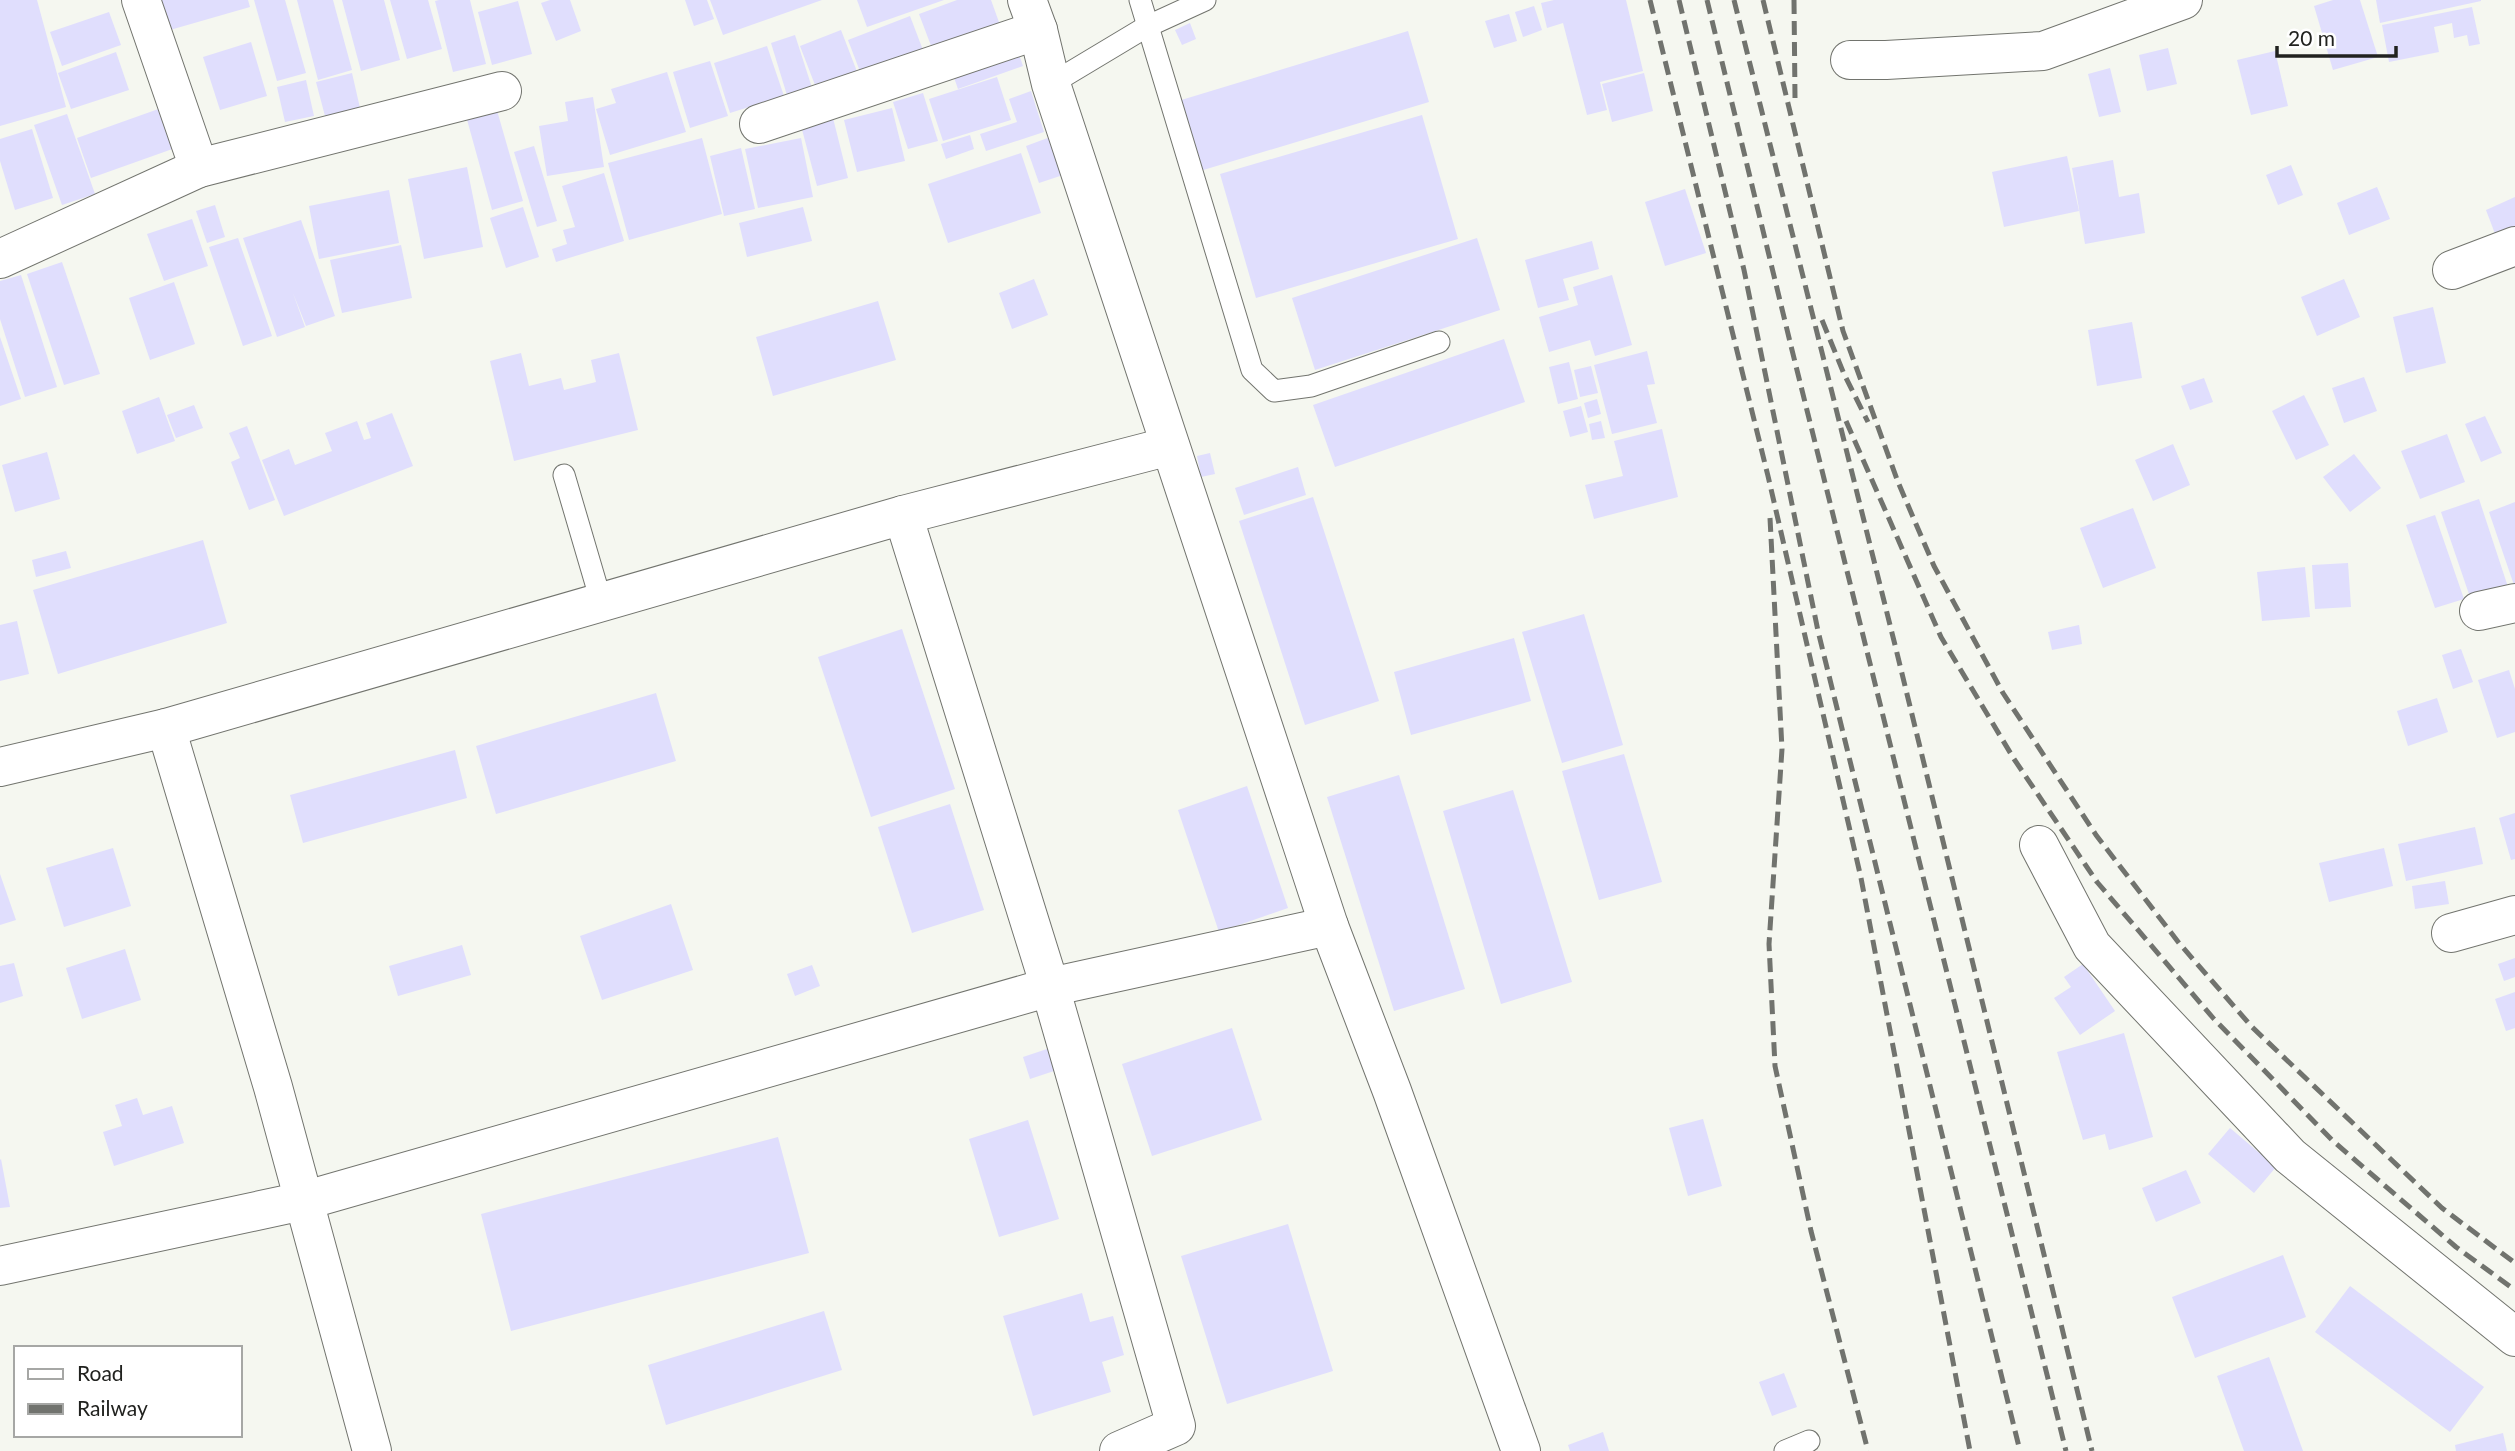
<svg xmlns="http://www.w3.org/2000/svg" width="2515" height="1451" font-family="Lato,sans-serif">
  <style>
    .building { fill: #e0defd }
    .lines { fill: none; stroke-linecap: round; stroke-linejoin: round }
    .lane-casing { stroke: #72746e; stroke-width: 23 }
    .street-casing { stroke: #72746e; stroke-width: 40 }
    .lane { stroke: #fff; stroke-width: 21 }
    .street { stroke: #fff; stroke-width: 38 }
    .rail { stroke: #71736e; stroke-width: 5; stroke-dasharray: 14 7; stroke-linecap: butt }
  </style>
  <rect width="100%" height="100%" fill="#f5f7f0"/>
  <!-- building -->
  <g class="building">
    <polygon points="0,0 37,0 66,107 0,126"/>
    <polygon points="161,0 248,0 250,7 170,30"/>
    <polygon points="254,0 285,0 306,73 277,81"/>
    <polygon points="297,0 333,0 352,70 318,80"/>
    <polygon points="342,0 384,0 400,60 361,71"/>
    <polygon points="390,0 428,0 442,49 407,59"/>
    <polygon points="439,0 470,0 486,64 453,72 435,1"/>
    <polygon points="550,0 570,0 581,31 556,41 541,3"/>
    <polygon points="685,0 707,0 714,19 694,26"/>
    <polygon points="710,0 822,0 723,35"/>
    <polygon points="857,0 944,0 867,27"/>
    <polygon points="957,0 991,0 1000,25 933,51 919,14"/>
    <polygon points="1554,0 1626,0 1643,71 1600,82 1607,110 1587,115 1563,23 1547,28 1541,3"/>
    <polygon points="2333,0 2360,0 2378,57 2333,70 2314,6"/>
    <polygon points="2376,0 2481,0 2481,1 2380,23"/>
    <polygon points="518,1 532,54 492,65 478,12"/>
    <polygon points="1534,6 1542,30 1523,37 1515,12"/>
    <polygon points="2472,7 2480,44 2469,46 2467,35 2454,38 2452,23 2434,27 2439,52 2389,62 2382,25"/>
    <polygon points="109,12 121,45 62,66 50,32"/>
    <polygon points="1509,14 1517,41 1494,48 1485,21"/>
    <polygon points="910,16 926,58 864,82 848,40"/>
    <polygon points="1190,23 1196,39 1182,45 1175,30"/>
    <polygon points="841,30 861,82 820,98 800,46"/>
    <polygon points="1408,31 1429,102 1200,171 1178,101"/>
    <polygon points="795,35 815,97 790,105 771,43"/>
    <polygon points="251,42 267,96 220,110 203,57"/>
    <polygon points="1015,43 1023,66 958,89 950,66"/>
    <polygon points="767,46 784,96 730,113 714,63"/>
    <polygon points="2168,48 2177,84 2147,91 2139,55"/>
    <polygon points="2275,51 2288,106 2251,115 2237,60"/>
    <polygon points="116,52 129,90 71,109 58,73"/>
    <polygon points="710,61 728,116 690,128 673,72"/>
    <polygon points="2110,68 2121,112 2099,117 2088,74"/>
    <polygon points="667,72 686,132 610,155 596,109 616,103 611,89"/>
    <polygon points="352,73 360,108 325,116 316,82"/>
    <polygon points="1644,73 1653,111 1612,122 1602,84"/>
    <polygon points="997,77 1011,120 943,141 929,99"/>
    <polygon points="306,80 314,116 285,122 277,87"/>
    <polygon points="1031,91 1044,132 986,151 980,134 1017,122 1009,99"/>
    <polygon points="923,93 938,141 908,149 893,102"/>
    <polygon points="593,97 604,167 547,176 539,126 568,121 565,102"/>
    <polygon points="164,107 178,147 91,178 77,138"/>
    <polygon points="496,107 523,201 492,210 466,116"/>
    <polygon points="892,108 905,161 857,172 844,120"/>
    <polygon points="67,114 95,194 62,205 34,125"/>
    <polygon points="832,114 848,178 817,186 800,122"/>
    <polygon points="1422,115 1458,239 1256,298 1220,174"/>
    <polygon points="32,129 53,198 15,210 0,161 0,139"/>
    <polygon points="970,135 974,149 946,159 941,144"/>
    <polygon points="1053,136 1066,174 1039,183 1026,146"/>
    <polygon points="702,138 722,214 629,240 608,163"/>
    <polygon points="801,138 813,197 758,208 745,149"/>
    <polygon points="534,146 557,221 537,227 514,152"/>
    <polygon points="741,148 755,209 724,216 710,156"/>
    <polygon points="1021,153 1041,213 948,243 928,184"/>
    <polygon points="2067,156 2079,211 2004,227 1992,172"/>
    <polygon points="2113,160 2119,197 2139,193 2145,233 2085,244 2072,168"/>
    <polygon points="2291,165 2303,195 2278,205 2266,175"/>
    <polygon points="467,167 483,247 424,259 408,179"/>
    <polygon points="604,173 624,241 556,262 552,249 567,244 563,230 575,227 562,186"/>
    <polygon points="2377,187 2390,219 2349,235 2337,203"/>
    <polygon points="1685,189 1706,253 1665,266 1645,202"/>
    <polygon points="389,190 399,243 319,259 309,206"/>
    <polygon points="2515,197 2515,232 2497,239 2486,210"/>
    <polygon points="215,205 225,237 207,243 196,211"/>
    <polygon points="523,207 539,257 506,268 490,218"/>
    <polygon points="803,207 812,241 747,257 739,223"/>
    <polygon points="192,219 208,266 164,281 147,234"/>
    <polygon points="301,220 335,316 306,326 293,293 305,327 277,337 243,238"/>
    <polygon points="238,238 272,336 243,346 209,247"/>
    <polygon points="1477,238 1500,310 1315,370 1292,298"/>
    <polygon points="1592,241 1599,269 1563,279 1569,300 1538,308 1525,260"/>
    <polygon points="401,245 412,298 342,313 330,260"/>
    <polygon points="62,262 100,374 64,385 27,274"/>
    <polygon points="21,275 57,387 25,397 0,319 0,281"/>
    <polygon points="1612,275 1632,345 1595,356 1590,340 1549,352 1539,317 1578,305 1573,287"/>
    <polygon points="1034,279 1048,315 1012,329 999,293"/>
    <polygon points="2344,279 2360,317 2317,336 2301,297"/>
    <polygon points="174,282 195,344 150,360 129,298"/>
    <polygon points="878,301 896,360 773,396 756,337"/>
    <polygon points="2433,307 2446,363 2406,373 2393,317"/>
    <polygon points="2132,322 2142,378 2097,386 2088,330"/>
    <polygon points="0,337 21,399 0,406"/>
    <polygon points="1504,339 1525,402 1335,467 1313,405"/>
    <polygon points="1647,351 1655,384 1647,385 1657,423 1612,434 1594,365"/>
    <polygon points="521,353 529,386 561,378 564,390 596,382 591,360 619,353 638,430 514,461 490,361"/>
    <polygon points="1569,362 1578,399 1558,404 1549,367"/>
    <polygon points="1591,366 1598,393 1580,397 1574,370"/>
    <polygon points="2364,377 2377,411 2344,423 2332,388"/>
    <polygon points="2204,378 2213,402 2190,410 2181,386"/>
    <polygon points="2304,395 2329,445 2296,460 2272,411"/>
    <polygon points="159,397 175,441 137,454 122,411"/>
    <polygon points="1597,399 1601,414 1588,418 1584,403"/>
    <polygon points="194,405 203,428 176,438 167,415"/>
    <polygon points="1581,406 1588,432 1570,437 1563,411"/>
    <polygon points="392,413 413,466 284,516 262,460 289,449 295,465 332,451 325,433 357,421 364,440 371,438 366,423"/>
    <polygon points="2485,416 2502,453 2481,462 2465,424"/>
    <polygon points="1601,421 1605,438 1592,440 1589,424"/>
    <polygon points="247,426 275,500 249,510 231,462 240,458 229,433"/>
    <polygon points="1662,429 1678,497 1594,519 1585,485 1623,476 1614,441"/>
    <polygon points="2447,434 2465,482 2420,499 2401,451"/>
    <polygon points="2173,444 2190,485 2153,501 2135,460"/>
    <polygon points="47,452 60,499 15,512 2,465"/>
    <polygon points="1210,453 1215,474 1201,477 1197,456"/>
    <polygon points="2354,454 2381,488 2350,512 2323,477"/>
    <polygon points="1298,467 1306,495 1244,515 1235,488"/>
    <polygon points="1313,497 1379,701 1305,725 1239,521"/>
    <polygon points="2479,499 2509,590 2472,603 2441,512"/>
    <polygon points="2515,502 2515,588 2489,512"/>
    <polygon points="2133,508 2156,568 2103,588 2080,528"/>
    <polygon points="2435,515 2464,599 2435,608 2406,525"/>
    <polygon points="203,540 227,623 58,674 33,590"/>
    <polygon points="66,551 71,568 36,577 32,560"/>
    <polygon points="2348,563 2351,607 2315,609 2312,565"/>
    <polygon points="2305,567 2310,617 2262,621 2257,572"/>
    <polygon points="1584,614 1623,745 1562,763 1522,632"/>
    <polygon points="17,621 29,674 0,681 0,625"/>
    <polygon points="2079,625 2082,644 2052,650 2048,632"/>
    <polygon points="902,629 955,789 871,817 818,657"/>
    <polygon points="1514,638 1531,701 1411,735 1394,672"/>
    <polygon points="2461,649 2473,682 2453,689 2442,655"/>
    <polygon points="2509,670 2515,689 2515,732 2497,738 2478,680"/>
    <polygon points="656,693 676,761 496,814 476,746"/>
    <polygon points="2437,698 2448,732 2408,746 2397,711"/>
    <polygon points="455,750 467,798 303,843 290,795"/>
    <polygon points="1624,754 1662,882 1599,900 1562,771"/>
    <polygon points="1399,775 1465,989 1394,1011 1327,797"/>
    <polygon points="1247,786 1288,908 1219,932 1178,810"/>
    <polygon points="1513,790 1572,982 1501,1004 1443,811"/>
    <polygon points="950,804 984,910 912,933 878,827"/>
    <polygon points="2515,813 2515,859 2511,860 2499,818"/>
    <polygon points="2475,827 2483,864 2406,881 2398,844"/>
    <polygon points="113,848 131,906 64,927 46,868"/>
    <polygon points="2384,848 2393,886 2329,902 2319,863"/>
    <polygon points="0,874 16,920 0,925"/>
    <polygon points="2445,881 2449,904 2415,909 2412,886"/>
    <polygon points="671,904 693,970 602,1000 580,936"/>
    <polygon points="462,945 471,975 398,996 389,966"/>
    <polygon points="125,949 141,1000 82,1019 66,968"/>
    <polygon points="2515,958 2515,977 2504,981 2498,964"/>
    <polygon points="14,963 23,996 0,1003 0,966"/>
    <polygon points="2083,964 2115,1011 2080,1035 2054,998 2071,987 2064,977"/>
    <polygon points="812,965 820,986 795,996 787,974"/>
    <polygon points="2515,992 2515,1028 2506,1031 2495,999"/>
    <polygon points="1232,1028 1262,1120 1152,1156 1122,1064"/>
    <polygon points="2124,1033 2153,1137 2109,1150 2105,1134 2083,1140 2057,1052"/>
    <polygon points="1053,1047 1060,1069 1030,1079 1023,1057"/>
    <polygon points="137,1098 143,1115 172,1106 184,1143 114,1166 103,1132 122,1126 115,1105"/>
    <polygon points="1703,1119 1722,1186 1688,1196 1669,1128"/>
    <polygon points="1028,1120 1059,1219 999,1237 969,1139"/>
    <polygon points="2230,1128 2276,1167 2254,1193 2208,1154"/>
    <polygon points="778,1137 809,1253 511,1331 481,1214"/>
    <polygon points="1,1159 10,1207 0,1208 0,1160"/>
    <polygon points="2186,1170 2201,1203 2156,1222 2142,1188"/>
    <polygon points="1288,1224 1333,1371 1227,1404 1181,1256"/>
    <polygon points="2283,1255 2306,1317 2195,1358 2172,1297"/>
    <polygon points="2350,1286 2484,1387 2450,1432 2315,1332"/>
    <polygon points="1082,1293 1090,1322 1113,1316 1124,1355 1102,1362 1111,1392 1033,1416 1003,1316"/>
    <polygon points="824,1311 842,1370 666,1425 648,1365"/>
    <polygon points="2269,1357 2303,1451 2244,1451 2217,1376"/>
    <polygon points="1784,1373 1797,1407 1772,1416 1759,1382"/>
    <polygon points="1603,1432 1609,1451 1570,1451 1568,1445"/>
    <polygon points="2503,1433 2507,1451 2456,1451 2455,1445"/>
  </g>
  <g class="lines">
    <defs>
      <g id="lane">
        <polyline points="1140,0 1252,370 1274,391 1311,386 1439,342"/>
        <polyline points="1051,84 1146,27 1205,0"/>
        <polyline points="564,475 601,601"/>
        <polyline points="1785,1451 1809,1441"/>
      </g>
      <g id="street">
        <polyline points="1027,0 1038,30 1051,84 1329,926 1392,1091 1521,1451"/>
        <polyline points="1850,60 1886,60 2043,51 2183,0"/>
        <polyline points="759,124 1038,30"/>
        <polyline points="199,168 502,91"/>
        <polyline points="0,259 199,168 141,0"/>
        <polyline points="2452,270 2515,246"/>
        <polyline points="903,515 1050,987 1176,1426 1119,1451"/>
        <polyline points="2479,611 2515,603"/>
        <polyline points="166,728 273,1087 372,1451"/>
        <polyline points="0,767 166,728 903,515 1170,446"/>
        <polyline points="2039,845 2092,946 2290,1156 2515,1337"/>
        <polyline points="2451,933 2515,915"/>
        <polyline points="0,1266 303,1201 1050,987 1329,926"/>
      </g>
    </defs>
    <!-- lane casing -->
    <use href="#lane" class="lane-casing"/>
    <!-- street casing -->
    <use href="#street" class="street-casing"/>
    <!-- lane -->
    <use href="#lane" class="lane"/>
    <!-- street -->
    <use href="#street" class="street"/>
    <!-- rail -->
    <g class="rail">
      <polyline points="1650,0 1768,476 1861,878 1970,1451"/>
      <polyline points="1679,0 1744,270 1818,631 2020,1451"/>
      <polyline points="1707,0 1791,346 2066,1451"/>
      <polyline points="1734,0 1896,649 2092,1451"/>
      <polyline points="1763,0 1843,331 1898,482 1934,566 2003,693 2096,835 2179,943 2252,1027 2442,1208 2515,1263"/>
      <polyline points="1794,0 1795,98"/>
      <polyline points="1822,320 1844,374 1868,422"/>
      <polyline points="1846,421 1941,637 2014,759 2097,882 2214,1019 2333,1141 2456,1247 2515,1290"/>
      <polyline points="1770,518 1782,749 1769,944 1775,1066 1811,1231 1868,1451"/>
    </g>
  </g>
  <!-- legend -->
  <rect x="14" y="1346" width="228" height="91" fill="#ffffff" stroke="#a6a7a5" stroke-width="2"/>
  <rect x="28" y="1369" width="35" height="10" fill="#ffffff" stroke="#a6a7a5" stroke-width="2"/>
  <text x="77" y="1381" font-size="21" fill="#21221f">Road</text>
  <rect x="28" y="1404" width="35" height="10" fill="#71736e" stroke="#a6a7a5" stroke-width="2"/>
  <text x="77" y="1416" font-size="21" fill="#21221f">Railway</text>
  <!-- scale -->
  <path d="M2277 46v10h119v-10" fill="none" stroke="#21221f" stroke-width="3.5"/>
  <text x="2288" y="46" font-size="21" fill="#21221f" stroke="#ffffff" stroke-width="5" paint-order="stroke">20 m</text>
</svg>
